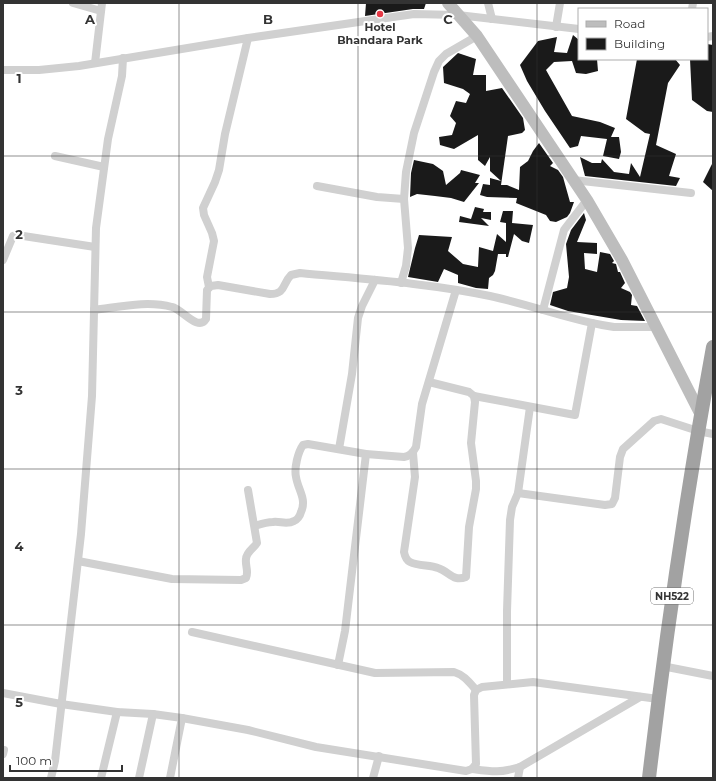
<svg xmlns="http://www.w3.org/2000/svg" width="716" height="781" font-family="Montserrat,sans-serif">
  <style>
    .building { fill: #1a1a1a }
    .lines { fill: none; stroke-linecap: round; stroke-linejoin: round }
    .minor { stroke: #d0d0d0; stroke-width: 8 }
    .secondary { stroke: #bdbdbd; stroke-width: 12 }
    .trunk { stroke: #a2a2a2; stroke-width: 14 }
    .grid { fill: none; stroke: #333; stroke-width: 1; stroke-opacity: 0.55 }
    .poi-dot { fill: #e63946; stroke: #fff; stroke-width: 1.5 }
    .labels { text-anchor: middle; dominant-baseline: central; stroke-width: 4; stroke-linejoin: round; paint-order: stroke }
    .shield { fill: #fff; stroke: #707070; stroke-width: 1 }
    .shield-label { font-size: 10px; font-weight: bold; fill: #333 }
    .poi-label { font-size: 11px; font-weight: bold; fill: #333; stroke: #fff }
    .grid-label { font-size: 13px; text-anchor: middle; font-weight: bold; fill: #333; stroke: #fff; stroke-width: 4; stroke-linejoin: round; paint-order: stroke }
  </style>
  <rect width="100%" height="100%" fill="#fff"/>
  <!-- building -->
  <g class="building">
    <polygon points="366,3 426,3 424,9 413,9 365,16"/>
    <polygon points="573,35 579,40 579,59 597,59 598,71 586,74 576,73 572,61 554,62 546,70 572,116 600,122 615,128 611,137 619,137 621,152 619,159 603,156 607,139 581,136 578,146 570,148 545,111 527,81 520,65 538,41 557,37 554,52 567,53"/>
    <polygon points="707,44 713,45 713,112 707,111 692,100 690,59 707,59"/>
    <polygon points="458,53 476,59 473,75 486,75 486,91 502,88 523,118 525,130 522,133 508,136 501,185 507,185 519,190 520,167 528,161 533,151 539,143 553,163 550,166 558,170 563,177 570,202 574,202 570,213 567,217 556,222 550,221 546,215 516,203 517,198 487,197 480,195 483,184 490,185 490,178 501,181 490,171 490,157 485,166 478,160 478,135 454,149 440,145 439,137 452,135 456,123 450,116 456,101 466,103 470,94 463,89 444,83 443,67"/>
    <polygon points="637,59 675,59 680,65 668,83 656,145 676,154 669,176 680,178 676,186 585,176 580,157 592,163 601,163 602,159 614,172 629,174 631,163 640,177 650,134 645,133 626,119"/>
    <polygon points="414,160 433,164 443,171 446,185 460,173 461,170 480,175 475,183 479,183 464,202 451,198 435,196 417,194 410,197 411,173"/>
    <polygon points="713,162 713,191 703,182"/>
    <polygon points="475,207 484,209 483,212 491,212 491,220 481,218 489,226 459,222 460,216 471,219"/>
    <polygon points="503,211 513,211 512,223 533,225 529,243 522,241 514,234 508,257 506,257 506,254 498,254 495,271 493,275 489,278 488,289 476,288 458,283 458,275 444,269 438,282 408,277 415,248 419,235 452,237 448,251 463,264 478,267 479,247 493,251 497,234 506,242 506,223 500,222"/>
    <polygon points="584,213 586,220 577,242 597,243 597,254 584,253 585,269 597,272 600,252 610,254 614,261 612,263 616,264 618,272 620,272 625,283 621,288 630,292 632,295 631,305 637,306 645,321 621,320 568,311 550,305 553,292 567,288 569,277 566,244 571,230"/>
  </g>
  <g class="lines">
    <!-- minor -->
    <g class="minor">
      <polyline points="73,3 101,11"/>
      <polyline points="488,3 492,19"/>
      <polyline points="692,9 693,3"/>
      <polyline points="556,27 560,3"/>
      <polyline points="707,37 713,36"/>
      <polyline points="95,63 102,3"/>
      <polyline points="3,70 39,70 79,66 248,38 414,14 458,15 579,29"/>
      <polyline points="55,156 104,167"/>
      <polyline points="573,180 691,193"/>
      <polyline points="317,186 377,197 404,199"/>
      <polyline points="3,260 13,236 17,235 95,247"/>
      <polyline points="401,283 406,266 408,248 404,199 406,172 414,133 434,72 439,61 446,54 477,36"/>
      <polyline points="209,287 207,277 214,241 212,233 204,215 203,208 215,182 219,170 225,134 248,38"/>
      <path d="M94 310C119 307 147 300 172 307 182 309 198 332 206 319L207 290 211 286 218 285 270 294C286 294 282 284 291 275L300 273C363 279 428 283 490 296 528 304 564 318 602 325L614 327H656"/>
      <polyline points="543,310 564,230 587,200"/>
      <polyline points="474,396 575,415 592,323"/>
      <polyline points="339,449 352,374 358,318 362,306 375,280"/>
      <path d="M413 453 415 477 404 552C405 557 406 560 410 562 418 566 430 565 438 568 450 572 453 582 466 577L469 527 476 489V481L471 443 475 402 474 396 469 392 429 382"/>
      <polyline points="518,493 605,505 612,504 615,498 620,457 623,449 654,421 661,419 698,431 713,434"/>
      <path d="M255 526C261 524 266 522 273 522 280 521 287 525 294 521 297 520 300 516 301 512 307 499 298 490 296 477 294 468 298 452 303 445L308 444 366 454 404 457C410 456 413 453 416 447L422 404 456 290"/>
      <path d="M78 561 172 579 241 580 246 578C249 571 245 566 246 559 246 552 254 548 257 543L248 490"/>
      <path d="M192 632 375 673 454 672C464 675 469 682 476 690"/>
      <polyline points="338,665 345,631 366,454"/>
      <polyline points="662,666 713,676"/>
      <polyline points="507,684 507,611 510,520 512,507 518,493 530,407"/>
      <polyline points="3,693 61,704 117,712 153,714 182,718 248,730 316,747 466,771 472,769 476,764 474,695 476,690 482,687 533,682 658,699"/>
      <polyline points="3,754 4,750"/>
      <path d="M472 769C494 772 499 773 520 767L640 697"/>
      <polyline points="51,778 55,761 81,534 92,396 96,228 108,139 122,76 123,58"/>
      <polyline points="101,778 117,712"/>
      <polyline points="139,778 153,714"/>
      <polyline points="170,778 182,718"/>
      <polyline points="373,778 379,756"/>
      <polyline points="518,778 520,767"/>
    </g>
    <!-- secondary -->
    <polyline class="secondary" points="448,3 477,36 587,200 622,260 701,415"/>
    <!-- trunk -->
    <path class="trunk" d="M649 778C666 634 687 490 713 347"/>
  </g>
  <!-- grid -->
  <path class="grid" d="M179 3V778M358 3V778M537 3V778M3 156H713M3 312H713M3 469H713M3 625H713"/>
  <!-- markers -->
  <circle class="poi-dot" cx="380" cy="14" r="4"/>
  <g class="labels">
    <!-- shield labels -->
    <rect class="shield" x="651" y="588" width="42" height="16" rx="3"/>
    <g class="shield-label">
      <text x="672" y="596">NH522</text>
    </g>
    <!-- poi labels -->
    <g class="poi-label">
      <text x="380" y="27">Hotel<tspan x="380" dy="13">Bhandara Park</tspan></text>
    </g>
  </g>
  <g class="grid-label">
    <text x="90" y="24">A</text>
    <text x="268" y="24">B</text>
    <text x="448" y="24">C</text>
    <text x="19" y="83">1</text>
    <text x="19" y="239">2</text>
    <text x="19" y="395">3</text>
    <text x="19" y="551">4</text>
    <text x="19" y="707">5</text>
  </g>
  <!-- border -->
  <rect width="716" height="781" fill="none" stroke="#333333" stroke-width="8"/>
  <!-- legend -->
  <rect x="578" y="8" width="130" height="52" fill="#ffffff" stroke="#adadad"/>
  <rect x="586" y="21" width="20" height="6" fill="#bdbdbd" stroke="#adadad"/>
  <text x="614" y="28" font-size="12" fill="#333333">Road</text>
  <rect x="586" y="38" width="20" height="12" fill="#1a1a1a" stroke="#adadad"/>
  <text x="614" y="48" font-size="12" fill="#333333">Building</text>
  <!-- scale -->
  <path d="M10 765v6h112v-6" fill="none" stroke="#333333" stroke-width="2"/>
  <text x="16" y="765" font-size="12" fill="#333333" stroke="#ffffff" stroke-width="3" paint-order="stroke">100 m</text>
</svg>
